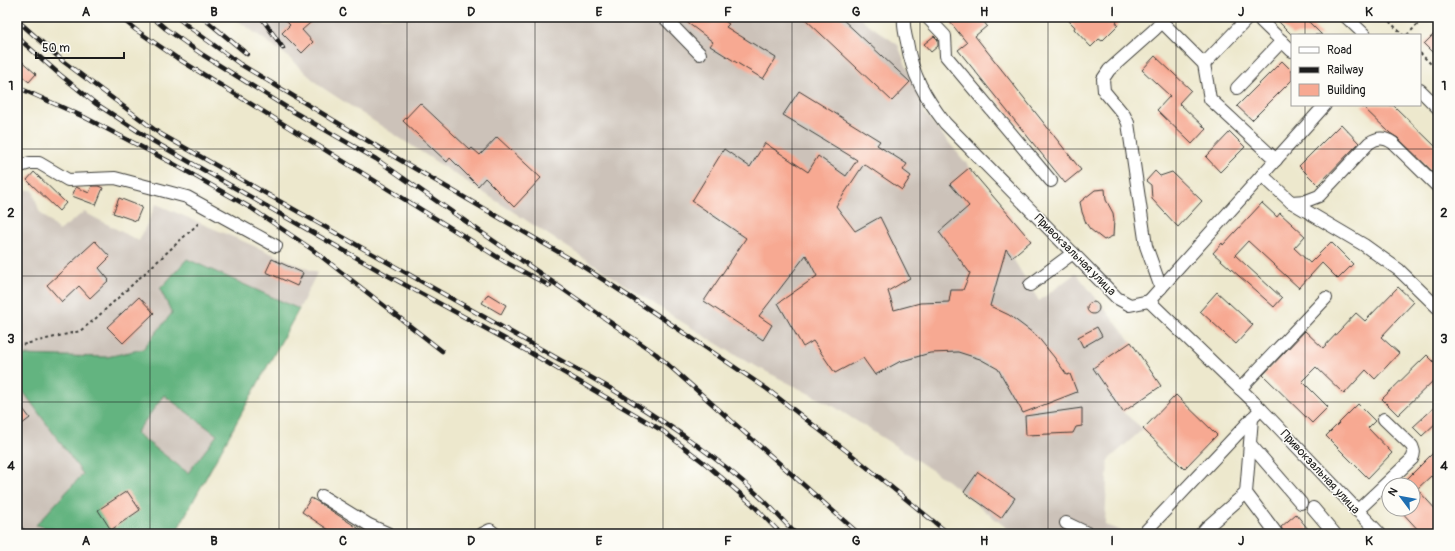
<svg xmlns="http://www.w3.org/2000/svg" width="1455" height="551" font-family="Pangolin,sans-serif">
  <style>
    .industrial { fill: #ccc2b9 }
    .forest { fill: #64b480; stroke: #40684e; fill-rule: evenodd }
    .building { fill: #f7a992 }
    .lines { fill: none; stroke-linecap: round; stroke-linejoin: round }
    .minor-casing { stroke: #3b3b37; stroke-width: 14 }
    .path { stroke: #3b3b37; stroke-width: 2; stroke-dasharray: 3 3; stroke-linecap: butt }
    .minor { stroke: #fff; stroke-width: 12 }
    .rail-casing { stroke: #1c1c1c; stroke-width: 4.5 }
    .rail { stroke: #fdfcf7; stroke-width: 3; stroke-dasharray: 9; stroke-linecap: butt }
    .grid { fill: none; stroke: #1c1c1c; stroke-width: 1; stroke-opacity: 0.55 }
    .labels { text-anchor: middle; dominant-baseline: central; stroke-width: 3; stroke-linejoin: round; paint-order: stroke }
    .street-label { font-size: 12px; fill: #1c1c1c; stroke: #fdfcf7 }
    .neatline { fill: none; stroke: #1c1c1c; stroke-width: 1.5 }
    .grid-label { font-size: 13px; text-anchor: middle; font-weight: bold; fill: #1c1c1c }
  </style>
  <rect width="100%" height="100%" fill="#fdfcf7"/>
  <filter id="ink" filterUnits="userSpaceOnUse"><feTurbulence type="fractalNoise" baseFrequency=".025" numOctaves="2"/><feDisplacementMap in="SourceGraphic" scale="8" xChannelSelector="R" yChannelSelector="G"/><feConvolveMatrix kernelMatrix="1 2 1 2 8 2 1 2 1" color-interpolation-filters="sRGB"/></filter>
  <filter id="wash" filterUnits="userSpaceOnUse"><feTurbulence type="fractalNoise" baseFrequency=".012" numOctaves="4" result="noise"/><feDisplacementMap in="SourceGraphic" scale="16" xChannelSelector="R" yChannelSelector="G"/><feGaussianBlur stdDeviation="0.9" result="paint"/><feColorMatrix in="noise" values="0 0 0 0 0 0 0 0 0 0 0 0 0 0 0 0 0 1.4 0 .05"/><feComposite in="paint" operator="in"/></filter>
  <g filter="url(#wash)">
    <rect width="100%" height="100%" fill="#ede8cd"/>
    <!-- industrial -->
    <g class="industrial">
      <polygon points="233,17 858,17 898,45 925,114 1031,241 1012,257 1039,301 1076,273 1131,342 1161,386 1123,412 1143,429 1108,460 1105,525 1121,531 1122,534 1014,534 948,481 894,445 833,406 740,358 679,320 320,86 286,55"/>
      <polygon points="17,190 33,190 39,211 59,231 84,212 139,241 156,204 317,273 299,309 175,534 17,534"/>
    </g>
    <!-- forest -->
    <path class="forest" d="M187 259 299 309 175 534H70L36 525 83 474 17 383V355L107 357 143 349 172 313 160 289ZM164 395 217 435 188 473 136 433Z"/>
    <g id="blocks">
      <!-- building -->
      <g class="building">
        <polygon points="282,17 317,17 302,30 313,42 302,53 282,33 290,25"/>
        <polygon points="680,17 719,17 729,24 726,27 776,58 763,79 710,46 713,42"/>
        <polygon points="803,17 840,17 910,82 892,101"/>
        <polygon points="946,17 980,17 987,26 975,36 1081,170 1065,183 958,50 967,43"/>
        <polygon points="1065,17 1121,17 1116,22 1118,25 1102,41 1099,39 1091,47 1074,29 1075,27"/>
        <polygon points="1274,17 1304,17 1322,35 1292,35"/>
        <polygon points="1438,30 1438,58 1424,44"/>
        <polygon points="934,36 938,40 938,46 931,52 924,44"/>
        <polygon points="1155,56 1191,90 1179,103 1206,129 1192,144 1157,110 1170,96 1142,70"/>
        <polygon points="17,57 36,74 29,82 17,72"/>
        <polygon points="1282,61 1292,71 1292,80 1252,120 1237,106"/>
        <polygon points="799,91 880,141 877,145 907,164 903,170 911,176 902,190 864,164 836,206 855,231 880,217 910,278 888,291 894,310 920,303 949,302 951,290 963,290 970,273 939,232 969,206 950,184 969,168 1031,241 1012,257 1006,249 990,306 1009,315 1037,336 1054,357 1067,375 1070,374 1077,392 1023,413 998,369 980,359 958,352 930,353 899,362 875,375 863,358 835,373 813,341 803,347 778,303 817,276 806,255 759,316 772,325 763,340 704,301 746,238 692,201 724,149 750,167 765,143 808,172 818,156 846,176 857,160 783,115"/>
        <polygon points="420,103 470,150 472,148 480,155 497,137 541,178 514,207 485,178 478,186 450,158 447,162 403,121"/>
        <polygon points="1361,105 1393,105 1438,149 1438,177 1398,138 1390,133"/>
        <polygon points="1341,124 1359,143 1318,185 1299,166"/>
        <polygon points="1230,132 1245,147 1220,172 1206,157"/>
        <polygon points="1155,171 1160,176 1172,172 1202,201 1178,227 1152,199 1151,185 1146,181"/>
        <polygon points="34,172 66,203 59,211 27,180"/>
        <polygon points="92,186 98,186 103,188 96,205 72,196 76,187 89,193"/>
        <polygon points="1105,189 1106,200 1113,213 1114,220 1113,236 1104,240 1090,229 1086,223 1082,212 1080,202 1095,190"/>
        <polygon points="119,198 142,207 136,221 113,213"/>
        <polygon points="1262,203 1277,217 1280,213 1305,236 1294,248 1310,263 1331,242 1353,264 1338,279 1322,263 1299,288 1248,241 1235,255 1282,298 1274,307 1213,253 1222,243 1223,245"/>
        <polygon points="95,241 110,257 99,268 109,280 90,298 79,286 62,302 47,285"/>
        <polygon points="272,259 303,273 297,286 266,272"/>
        <polygon points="1398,287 1414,302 1381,337 1399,353 1375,379 1366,370 1344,394 1316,367 1302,381 1328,407 1312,423 1263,375 1305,331 1323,348 1356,313 1365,321"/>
        <polygon points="1217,292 1253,325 1236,344 1200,311"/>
        <polygon points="488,294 506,305 501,314 482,303"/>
        <polygon points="139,297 154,313 123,343 107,327"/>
        <circle cx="1093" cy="308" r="6"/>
        <polygon points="1097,327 1102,336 1083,347 1078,337"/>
        <polygon points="1131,342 1161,386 1123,412 1093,368"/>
        <polygon points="1427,355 1438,366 1438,376 1398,415 1382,399"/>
        <polygon points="1176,395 1217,435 1184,469 1143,429"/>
        <polygon points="17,401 30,418 17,428"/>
        <polygon points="1358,404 1375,421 1368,428 1392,453 1368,478 1326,436"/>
        <polygon points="1438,404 1438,421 1422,436 1413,427"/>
        <polygon points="1082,408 1082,426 1076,427 1073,433 1026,435 1025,416"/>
        <polygon points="1438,448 1438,483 1431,476 1417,489 1438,512 1438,534 1422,534 1399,509 1413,509 1413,485 1401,485"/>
        <polygon points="978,472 1015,498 1001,518 964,492"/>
        <polygon points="127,491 140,510 111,530 98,510"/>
        <polygon points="311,498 318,502 367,534 335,534 302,512"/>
        <polygon points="1296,514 1312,534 1284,534 1281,527"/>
      </g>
    </g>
  </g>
  <g filter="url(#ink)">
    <use href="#blocks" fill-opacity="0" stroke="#3b3b37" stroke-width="1"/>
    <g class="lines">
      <defs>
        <g id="minor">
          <polyline points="664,17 700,54"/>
          <path d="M904 17C903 26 905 34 907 42 912 75 925 97 945 123L1117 298 1130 305 1149 301"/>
          <polyline points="927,17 945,36 946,56 1051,181"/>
          <polyline points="1162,17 1162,22 1204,64 1210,99 1276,160"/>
          <polyline points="1346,17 1365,35"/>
          <polyline points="1261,21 1292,51"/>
          <polyline points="1204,64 1249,17"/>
          <polyline points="1237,88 1282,41"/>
          <polyline points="1420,90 1438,108"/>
          <polyline points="17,167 30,163 39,163 68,180 115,178 187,197 276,246"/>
          <path d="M1262 175 1291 202 1306 201 1319 196 1369 143C1378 137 1384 137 1393 143L1438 187"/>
          <polyline points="1291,202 1364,245 1399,270 1438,308"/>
          <polyline points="1030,285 1073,253"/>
          <polyline points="1161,288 1146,246 1128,123 1124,115 1104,91 1103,79 1109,70 1154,30 1162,22"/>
          <polyline points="1149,301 1261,409 1380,534"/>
          <polyline points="1149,301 1325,105"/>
          <polyline points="1240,389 1326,298"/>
          <polyline points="1252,418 1246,493 1277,534"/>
          <polyline points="1250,444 1301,503"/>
          <polyline points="322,496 369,525 389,534"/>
          <polyline points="1313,508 1335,534"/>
          <path d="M1357 511 1412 459C1415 453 1414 451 1412 446L1384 419"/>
          <polyline points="1066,523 1089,534"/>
          <polyline points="482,534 490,530 495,534"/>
          <polyline points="1143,534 1261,409"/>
          <polyline points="1201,534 1206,528 1246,493"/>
        </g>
      </defs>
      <!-- minor casing -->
      <use href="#minor" class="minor-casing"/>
      <!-- path -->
      <g class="path">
        <polyline points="1385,17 1403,35"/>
        <polyline points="1407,35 1425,17"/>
        <polyline points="1420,53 1438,71"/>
        <polyline points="17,346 80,331 94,320 200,222"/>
      </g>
      <!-- minor -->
      <use href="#minor" class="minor"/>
      <defs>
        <g id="rail">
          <polyline points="120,17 136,30 177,58 462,235 507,263 550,286"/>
          <polyline points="152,17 166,29 203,55 294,112 376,159 656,354 859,534"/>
          <polyline points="177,17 189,27 240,64 388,153 579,264 653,312 767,389 853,456 949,534"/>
          <polyline points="202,17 247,54"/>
          <polyline points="261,17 283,48"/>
          <path d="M17 20 64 62 159 133 615 391C666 423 716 455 760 497 772 508 784 522 796 534"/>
          <polyline points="17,37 58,73 95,103 153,141 385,274 529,352 663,431 707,465 752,504 781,534"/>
          <polyline points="17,87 84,117 172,163 251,208 313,250 442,351"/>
          <polyline points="17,525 26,534"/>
        </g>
      </defs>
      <!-- rail casing -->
      <use href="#rail" class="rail-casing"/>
      <!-- rail -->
      <use href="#rail" class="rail"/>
    </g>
  </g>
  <!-- grid -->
  <path class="grid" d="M150 17V534M279 17V534M407 17V534M535 17V534M663 17V534M792 17V534M920 17V534M1048 17V534M1176 17V534M1305 17V35M1305 105V534M17 149H1438M17 276H1438M17 402H1438"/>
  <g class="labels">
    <!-- street labels -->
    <g class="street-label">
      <text transform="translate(1075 255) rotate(45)">Привокзальная улица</text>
      <text transform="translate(1320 472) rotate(47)">Привокзальная улица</text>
    </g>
  </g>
  <!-- margin -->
  <rect width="1455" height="551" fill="none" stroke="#fdfcf7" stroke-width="44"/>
  <!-- legend -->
  <rect x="1291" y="34" width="130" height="72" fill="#fdfcf7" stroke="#a3a29f"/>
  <rect x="1299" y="47" width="20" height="6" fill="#ffffff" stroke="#a3a29f"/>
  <text x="1327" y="54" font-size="12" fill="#1c1c1c">Road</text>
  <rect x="1299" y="67" width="20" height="6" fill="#1c1c1c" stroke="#a3a29f"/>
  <text x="1327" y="74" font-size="12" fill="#1c1c1c">Railway</text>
  <rect x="1299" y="84" width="20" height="12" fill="#f7a992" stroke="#a3a29f"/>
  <text x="1327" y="94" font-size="12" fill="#1c1c1c">Building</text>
  <!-- north arrow -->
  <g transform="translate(1401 497) rotate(302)"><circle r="19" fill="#fdfcf7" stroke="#a3a29f"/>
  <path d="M0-3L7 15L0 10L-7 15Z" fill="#1f6fb2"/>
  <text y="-6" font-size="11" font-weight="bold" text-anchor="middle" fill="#1c1c1c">N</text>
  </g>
  <!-- scale -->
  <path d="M36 52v6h88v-6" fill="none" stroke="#1c1c1c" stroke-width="2"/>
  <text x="42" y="52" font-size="12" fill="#1c1c1c" stroke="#fdfcf7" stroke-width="3" paint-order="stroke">50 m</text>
  <rect x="22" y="22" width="1411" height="507" class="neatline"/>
  <g class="grid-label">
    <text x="86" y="16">A</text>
    <text x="214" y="16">B</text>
    <text x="343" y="16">C</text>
    <text x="471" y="16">D</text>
    <text x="599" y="16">E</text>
    <text x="728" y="16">F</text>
    <text x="856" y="16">G</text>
    <text x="984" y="16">H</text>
    <text x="1112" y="16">I</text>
    <text x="1241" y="16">J</text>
    <text x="1369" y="16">K</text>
    <text x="11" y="90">1</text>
    <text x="1444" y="90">1</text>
    <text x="11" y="217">2</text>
    <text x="1444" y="217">2</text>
    <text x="11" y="343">3</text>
    <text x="1444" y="343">3</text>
    <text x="11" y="470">4</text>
    <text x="1444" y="470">4</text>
    <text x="86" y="545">A</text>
    <text x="214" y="545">B</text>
    <text x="343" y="545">C</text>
    <text x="471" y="545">D</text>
    <text x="599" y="545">E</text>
    <text x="728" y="545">F</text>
    <text x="856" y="545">G</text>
    <text x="984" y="545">H</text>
    <text x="1112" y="545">I</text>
    <text x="1241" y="545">J</text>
    <text x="1369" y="545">K</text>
  </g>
</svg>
